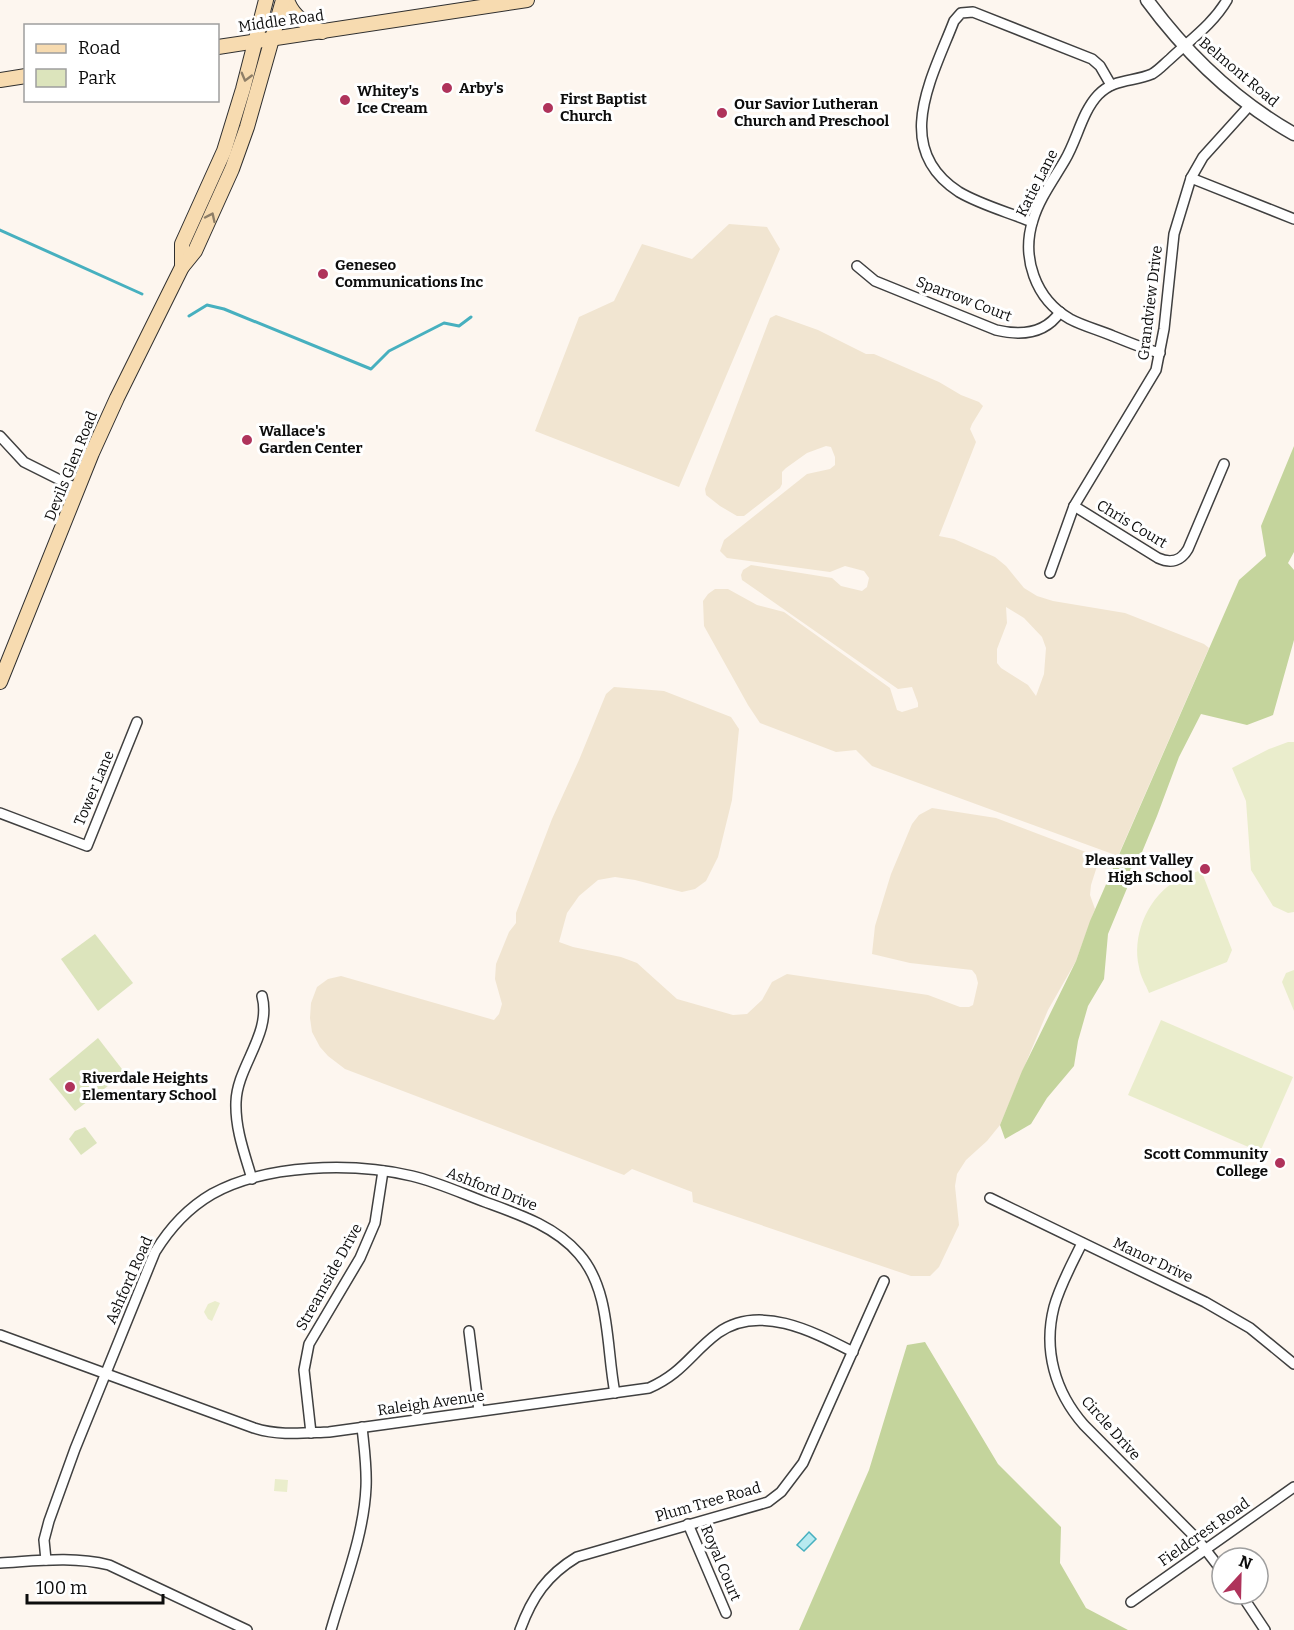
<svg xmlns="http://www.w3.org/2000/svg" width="1294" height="1630" font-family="Bitter,serif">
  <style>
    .farmland { fill: #f1e5d1; fill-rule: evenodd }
    .green { fill: #dce4bc }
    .forest { fill: #c4d49c }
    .pitch { fill: #eaedcc }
    .water { fill: #b8eaf0; stroke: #47b0bf; stroke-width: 1.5 }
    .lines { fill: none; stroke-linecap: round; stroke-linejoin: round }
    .stream { stroke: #47b0bf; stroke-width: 3 }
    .minor-casing { stroke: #404040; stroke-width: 12 }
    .tertiary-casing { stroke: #404040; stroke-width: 15 }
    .secondary-casing { stroke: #2f2f2f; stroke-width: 16 }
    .minor { stroke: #fff; stroke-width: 9 }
    .tertiary { stroke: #fff; stroke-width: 12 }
    .secondary { stroke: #f7dbb0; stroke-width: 14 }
    .oneway { stroke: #8e7e67 }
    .poi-dot { fill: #af335b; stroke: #fff; stroke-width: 2 }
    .labels { text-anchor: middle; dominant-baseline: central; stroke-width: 6; stroke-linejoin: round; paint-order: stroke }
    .street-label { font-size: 15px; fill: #0d0d0d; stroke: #fff }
    .poi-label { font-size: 15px; font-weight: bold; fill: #0d0d0d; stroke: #fff; text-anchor: start }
  </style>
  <rect width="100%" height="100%" fill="#fdf6ef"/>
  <!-- farmland -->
  <g class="farmland">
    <polygon points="729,224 767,227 780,249 679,487 535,431 579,317 614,301 642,244 692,259"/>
    <path d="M776 315 818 330 866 354H874L939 382 961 395 979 402 983 406 972 424 970 429 976 442 939 536 954 539 995 557 1006 566 1024 588 1037 596 1053 601 1125 613 1204 644 1209 648 1118 856 872 766 856 750 836 752 760 723 748 705 704 626 703 601 708 594 715 589H728L757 605 784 612 890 688 897 710 902 712 918 707V703L912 687 898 689 742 580 741 575 743 570 751 565 832 578 841 586 862 591 867 587 869 578 864 571 845 566 830 572 727 558 720 551 724 540 807 474 830 469 835 465V457L831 447 826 446 807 453 786 468 782 472V484L780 488 744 516H737L720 506 706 495 705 489 770 318ZM1006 607 1024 618 1042 637 1046 648 1044 674 1036 696 1028 685 1001 668 997 663V649L1007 623Z"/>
    <polygon points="614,687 664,691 731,717 739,729 732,800 718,857 706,881 695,889 682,892 635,880 615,877 598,880 579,896 567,913 559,942 573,947 621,957 637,963 677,999 733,1015 747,1014 762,1000 772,982 787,974 928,995 960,1007 969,1007 973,1005 978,983 976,975 972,970 910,963 872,954 875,926 891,874 912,824 919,815 932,808 996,818 1091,854 1099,860 1091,885 1090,895 1095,909 1076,961 1048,1010 1000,1125 987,1141 966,1160 957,1174 955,1186 959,1225 939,1267 930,1276 911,1276 693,1202 692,1192 632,1169 624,1175 345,1069 328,1056 320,1047 312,1032 310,1018 311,1003 317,987 328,979 341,976 494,1020 499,1014 502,1004 495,979 496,964 509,932 516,923 516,913 552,819 579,760 606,694"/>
  </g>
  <!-- green -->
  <g class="green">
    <polygon points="95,934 133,983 98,1011 61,959"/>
    <polygon points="98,1038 125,1073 75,1111 49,1079"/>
    <polygon points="85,1127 97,1143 81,1155 69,1139 75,1131"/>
  </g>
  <!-- forest -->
  <g class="forest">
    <polygon points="1294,446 1294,552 1288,563 1294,570 1294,640 1273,715 1247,725 1201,714 1179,757 1157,816 1108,934 1104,979 1088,1006 1078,1041 1074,1066 1047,1098 1031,1124 1005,1139 1000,1125 1022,1071 1076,961 1090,921 1239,580 1266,556 1261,526"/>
    <polygon points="925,1342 998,1464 1061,1527 1060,1563 1086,1608 1128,1630 799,1630 869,1470 907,1345"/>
  </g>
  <!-- pitch -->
  <g class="pitch">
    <polygon points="1288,742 1294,742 1294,912 1288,913 1273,906 1251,870 1246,801 1232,768 1269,749"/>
    <path d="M1201 870 1232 950 1227 962 1149 993C1146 985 1140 976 1139 967 1132 937 1146 902 1171 884 1180 878 1191 874 1201 870Z"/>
    <polygon points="1294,970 1294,1011 1282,982 1286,973"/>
    <polygon points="1161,1020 1293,1077 1260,1152 1128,1095"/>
    <polygon points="215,1301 220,1303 212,1321 208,1319 204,1312 208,1304"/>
    <polygon points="275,1479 288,1480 287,1492 274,1491"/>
  </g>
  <!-- water -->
  <polygon class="water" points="809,1532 816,1539 804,1551 797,1545"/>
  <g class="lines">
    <!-- stream -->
    <g class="stream">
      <polyline points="0,230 142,294"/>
      <polyline points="189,316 207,305 224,309 371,369 389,351 444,323 459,326 471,317"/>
    </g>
    <defs>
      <g id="minor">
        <polyline points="1191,178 1294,219"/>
        <path d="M1032 222C1008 212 981 205 959 192 891 148 932 78 954 21L961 13 973 12 1092 59 1100 66 1111 85"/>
        <path d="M857 266 875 281 996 330C1021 336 1045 334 1060 312"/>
        <path d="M1160 353C1144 349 1128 342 1113 336 1099 330 1083 326 1070 319 1035 299 1021 257 1033 220 1039 199 1054 179 1065 160 1077 140 1082 112 1098 95 1114 78 1134 82 1152 74 1159 70 1164 64 1170 59 1190 40 1213 24 1227 0"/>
        <polyline points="0,436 24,462 78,489"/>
        <path d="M1074 506 1158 558C1171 564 1181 561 1188 549L1224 464"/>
        <polyline points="1050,573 1074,506 1156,370 1164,329 1174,234 1191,178 1203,157 1250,105"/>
        <polyline points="0,813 87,846 137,722"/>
        <path d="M252 1179C245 1155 235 1129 236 1102 237 1066 272 1034 262 996"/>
        <polyline points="990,1198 1205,1302 1250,1328 1294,1364"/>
        <path d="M1082 1243C1072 1264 1060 1285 1054 1307 1043 1350 1055 1392 1084 1425L1198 1540 1222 1571"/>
        <polyline points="469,1331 479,1411"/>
        <path d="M0 1335 254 1428C279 1436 303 1433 329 1432L649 1388C683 1373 691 1353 718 1333 759 1303 814 1332 853 1352"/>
        <polyline points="311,1433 304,1370 309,1344 360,1258 375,1223 383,1171"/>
        <polyline points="688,1524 726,1613"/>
        <path d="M46 1560 44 1540 49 1521 75 1449 155 1252C169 1229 188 1208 212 1194 266 1164 352 1162 412 1176 437 1182 461 1193 485 1202 518 1214 555 1226 579 1254 611 1290 606 1348 615 1393"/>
        <path d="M0 1563C36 1561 73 1556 109 1565L247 1630"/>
        <polyline points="1241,1594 1265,1630"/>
        <polyline points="1131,1602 1294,1487"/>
        <path d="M331 1630C344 1584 364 1535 366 1487 367 1467 364 1447 362 1427"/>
        <path d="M520 1630C532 1597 547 1575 577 1557L768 1502 781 1492 803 1463 884 1281"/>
      </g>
      <path id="tertiary" d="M1147 0C1186 53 1236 101 1294 134"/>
      <g id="secondary">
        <path d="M287 0C293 17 306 24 322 32"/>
        <polyline points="218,47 527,0"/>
        <polyline points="0,80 26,76"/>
        <polyline points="182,267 182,244 224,151 243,89 266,0"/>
        <polyline points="0,682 92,453 117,398 182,267 195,251 232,169 247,127 283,0"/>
      </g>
    </defs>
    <!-- minor casing -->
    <use href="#minor" class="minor-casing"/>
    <!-- tertiary casing -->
    <use href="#tertiary" class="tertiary-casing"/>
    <!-- secondary casing -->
    <use href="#secondary" class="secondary-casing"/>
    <!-- minor -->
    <use href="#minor" class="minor"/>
    <!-- tertiary -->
    <use href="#tertiary" class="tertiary"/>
    <!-- secondary -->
    <use href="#secondary" class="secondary"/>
  </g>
  <!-- one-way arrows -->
  <defs><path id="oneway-chevron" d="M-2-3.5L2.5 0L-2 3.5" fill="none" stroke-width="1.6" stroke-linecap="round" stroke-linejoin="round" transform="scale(1.5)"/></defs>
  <g class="oneway">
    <use href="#oneway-chevron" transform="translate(246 77) rotate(105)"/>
    <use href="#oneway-chevron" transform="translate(211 217) rotate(-65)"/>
  </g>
  <!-- markers -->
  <g class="poi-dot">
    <circle cx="447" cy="88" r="6"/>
    <circle cx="345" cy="100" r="6"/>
    <circle cx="548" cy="108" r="6"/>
    <circle cx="722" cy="113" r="6"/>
    <circle cx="323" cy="274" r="6"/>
    <circle cx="247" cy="440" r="6"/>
    <circle cx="1205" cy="869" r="6"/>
    <circle cx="70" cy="1087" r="6"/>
    <circle cx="1280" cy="1163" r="6"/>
  </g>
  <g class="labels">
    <!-- street labels -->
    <g class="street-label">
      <text transform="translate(281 21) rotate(-8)">Middle Road</text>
      <text transform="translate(1239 72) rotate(40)">Belmont Road</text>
      <text transform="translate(1037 183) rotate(-63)">Katie Lane</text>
      <text transform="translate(964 299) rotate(21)">Sparrow Court</text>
      <text transform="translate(1150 303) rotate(-83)">Grandview Drive</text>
      <text transform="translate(71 466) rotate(-68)">Devils Glen Road</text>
      <text transform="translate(1132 524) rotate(31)">Chris Court</text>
      <text transform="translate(94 788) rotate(-67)">Tower Lane</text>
      <text transform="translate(492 1189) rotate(21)">Ashford Drive</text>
      <text transform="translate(1153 1260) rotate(25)">Manor Drive</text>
      <text transform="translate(329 1277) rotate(-61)">Streamside Drive</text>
      <text transform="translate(129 1280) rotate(-66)">Ashford Road</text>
      <text transform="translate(431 1403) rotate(-8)">Raleigh Avenue</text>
      <text transform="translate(1111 1428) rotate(48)">Circle Drive</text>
      <text transform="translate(708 1502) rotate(-16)">Plum Tree Road</text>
      <text transform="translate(1204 1532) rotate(-35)">Fieldcrest Road</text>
      <text transform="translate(721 1563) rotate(67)">Royal Court</text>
    </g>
    <!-- poi labels -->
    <g class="poi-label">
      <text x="459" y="88">Arby's</text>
      <text x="357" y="91">Whitey's<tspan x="357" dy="17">Ice Cream</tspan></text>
      <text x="560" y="99">First Baptist<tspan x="560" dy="17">Church</tspan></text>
      <text x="734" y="104">Our Savior Lutheran<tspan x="734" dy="17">Church and Preschool</tspan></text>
      <text x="335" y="265">Geneseo<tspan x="335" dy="17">Communications Inc</tspan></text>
      <text x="259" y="431">Wallace's<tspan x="259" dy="17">Garden Center</tspan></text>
      <text x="1193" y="860" text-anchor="end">Pleasant Valley<tspan x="1193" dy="17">High School</tspan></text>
      <text x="82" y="1078">Riverdale Heights<tspan x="82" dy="17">Elementary School</tspan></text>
      <text x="1268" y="1154" text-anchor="end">Scott Community<tspan x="1268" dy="17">College</tspan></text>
    </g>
  </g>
  <!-- legend -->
  <rect x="24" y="24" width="195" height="78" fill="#ffffff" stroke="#9e9e9e" stroke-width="1.5"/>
  <rect x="36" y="44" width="30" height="9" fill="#f7dbb0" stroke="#9e9e9e" stroke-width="1.5"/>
  <text x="78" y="54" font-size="18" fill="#0d0d0d">Road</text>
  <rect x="36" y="69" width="30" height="18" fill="#dce4bc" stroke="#9e9e9e" stroke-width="1.5"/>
  <text x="78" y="84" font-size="18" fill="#0d0d0d">Park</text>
  <!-- north arrow -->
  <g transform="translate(1240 1576) rotate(22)"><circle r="28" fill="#ffffff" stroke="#9e9e9e" stroke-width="1.5"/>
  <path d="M0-4.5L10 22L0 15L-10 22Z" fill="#af335b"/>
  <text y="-9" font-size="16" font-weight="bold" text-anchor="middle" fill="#0d0d0d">N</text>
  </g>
  <!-- scale -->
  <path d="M27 1594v9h136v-9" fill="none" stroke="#0d0d0d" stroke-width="3"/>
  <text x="36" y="1594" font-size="18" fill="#0d0d0d" stroke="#ffffff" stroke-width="4.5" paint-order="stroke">100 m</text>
</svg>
